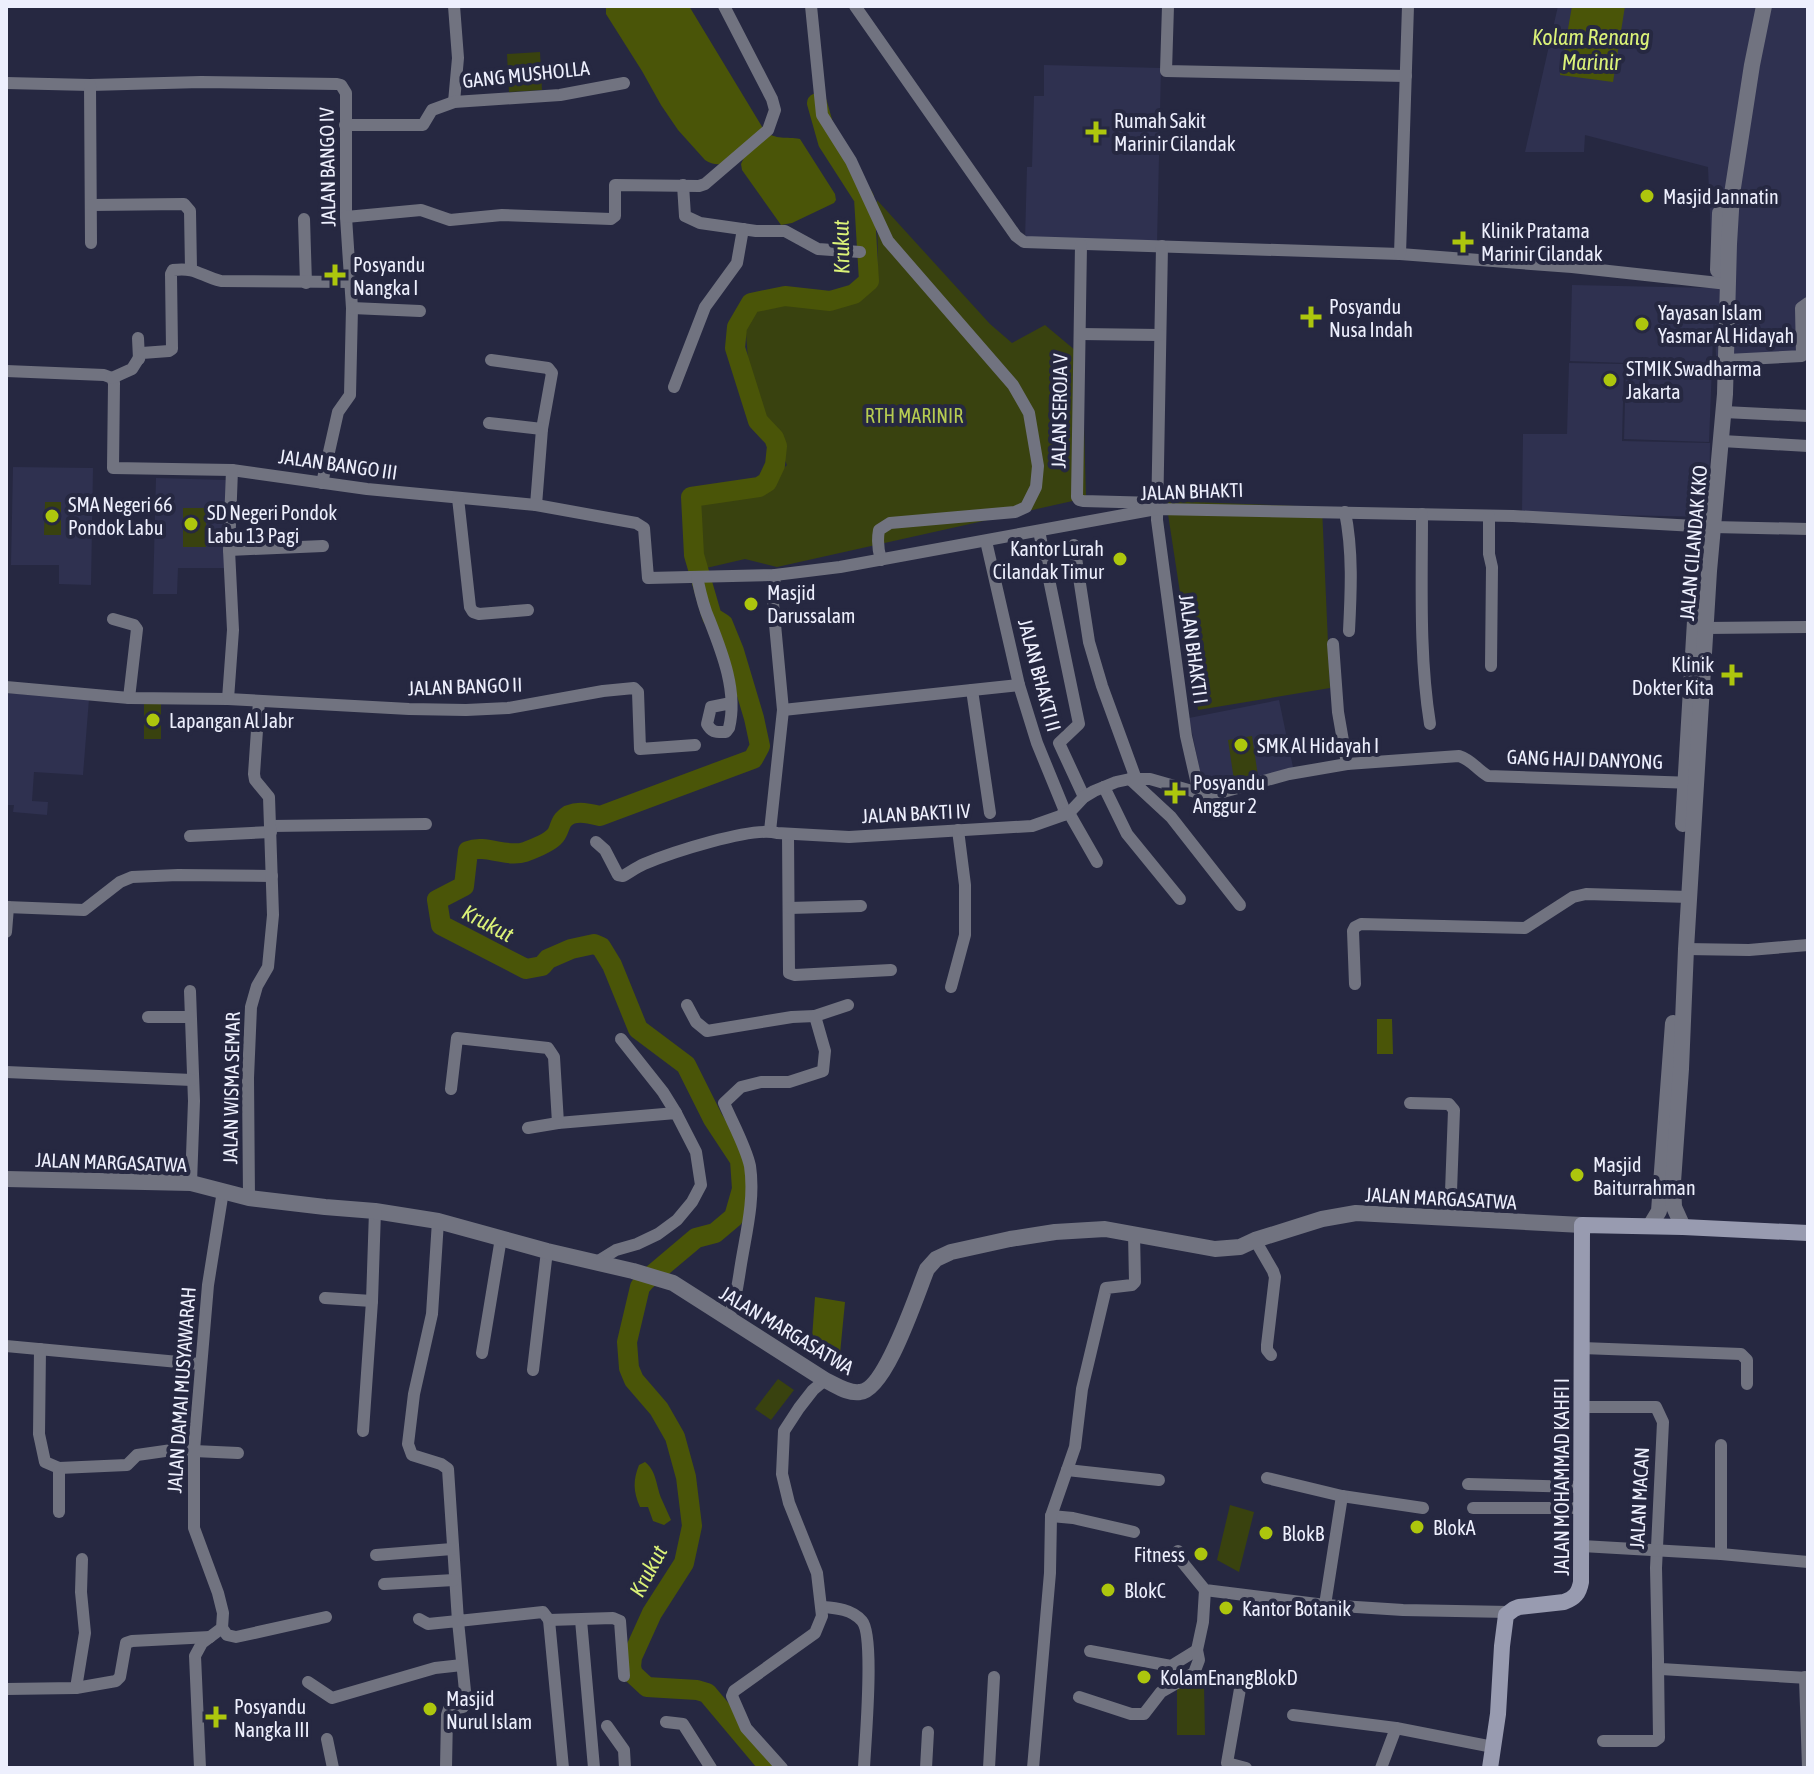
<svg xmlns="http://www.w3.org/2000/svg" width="1814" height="1774" font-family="'Asap Condensed',sans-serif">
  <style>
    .built { fill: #2f3150 }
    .green { fill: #39420f }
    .water { fill: #4a5508 }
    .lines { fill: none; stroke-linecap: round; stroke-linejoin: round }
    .river { stroke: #4a5508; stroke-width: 20 }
    .minor { stroke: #717380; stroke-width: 12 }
    .tertiary { stroke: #717380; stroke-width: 16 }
    .secondary { stroke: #989bb0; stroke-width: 16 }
    .poi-dot { fill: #adc60d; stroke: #262841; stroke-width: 3 }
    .labels { text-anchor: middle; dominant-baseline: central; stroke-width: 8; stroke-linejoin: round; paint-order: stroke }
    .street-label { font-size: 20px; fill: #edeffd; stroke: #262841 }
    .poi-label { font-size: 20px; fill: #edeffd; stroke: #262841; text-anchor: start }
    .park-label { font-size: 20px; fill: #b6cc51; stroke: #262841 }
    .water-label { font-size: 22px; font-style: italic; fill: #dbf278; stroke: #262841 }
  </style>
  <rect width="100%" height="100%" fill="#262841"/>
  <!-- built -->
  <g class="built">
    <polygon points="1558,6 1808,6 1808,352 1716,356 1714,314 1712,364 1693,364 1712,366 1709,442 1624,439 1626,363 1570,361 1572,285 1713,288 1708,167 1585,135 1584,152 1525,152"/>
    <polygon points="1044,65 1161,68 1157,244 1025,240 1027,167 1032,167 1034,96 1044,96"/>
    <polygon points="1569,363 1624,364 1622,441 1710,443 1709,517 1522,513 1523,434 1567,434"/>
    <polygon points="13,467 93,468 91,585 59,584 59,565 11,565"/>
    <polygon points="156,478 227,480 228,568 178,568 177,594 153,594"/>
    <polygon points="6,693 89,699 83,775 34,772 32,801 48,802 47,815 13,812 14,805 6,805"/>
    <polygon points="1279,700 1294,772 1204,790 1189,718"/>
  </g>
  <!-- green -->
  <g class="green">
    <polygon points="540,52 542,90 509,92 507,54"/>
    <polygon points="877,200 990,324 1012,343 1045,325 1082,356 1086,498 777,567 745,559 702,569 701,502 766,486 787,465 750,384 743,297 860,294 878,266"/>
    <polygon points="1166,501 1322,507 1330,688 1198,710"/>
    <polygon points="45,502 61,502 61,535 44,535"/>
    <rect x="183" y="508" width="23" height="39"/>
    <rect x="144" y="702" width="17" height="37"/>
    <polygon points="1252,736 1258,776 1234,780 1228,740"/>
    <polygon points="778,1379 794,1390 771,1420 755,1409"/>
    <polygon points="1230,1505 1254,1512 1239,1572 1217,1560"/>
    <polygon points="1177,1686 1204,1686 1205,1735 1177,1735"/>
  </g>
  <!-- water -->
  <g class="water">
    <path d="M606 6H689L764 130C776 141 786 136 800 139L835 194 836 200 834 203 792 223 781 225 742 170 741 164 746 153C732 160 720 170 705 160L678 130 661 105 642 71 606 14Z"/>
    <polygon points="1572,6 1625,6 1613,82 1560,75"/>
    <polygon points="1377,1019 1392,1019 1393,1054 1377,1054"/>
    <polygon points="815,1297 845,1302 839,1364 833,1365 811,1352"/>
    <path d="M645 1462C657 1471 656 1487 662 1500 665 1507 668 1513 671 1520L664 1525 653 1521 648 1507H640C633 1491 633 1480 639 1465Z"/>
  </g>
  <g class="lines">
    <!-- river -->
    <path class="river" d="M770 1768 707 1693 697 1690 647 1687 633 1674 631 1667 632 1657 652 1613 684 1563 692 1526 686 1477 675 1437 659 1409 634 1380 629 1368 627 1342 640 1287 645 1281 696 1238 715 1233 734 1217 742 1189 740 1160 713 1119 686 1065 638 1029 612 965 601 947 594 944 571 949 548 959 542 966 526 969 441 925 437 900 464 886 468 851C486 844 506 858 525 852 533 849 548 843 554 837 559 833 559 825 563 820 572 809 588 813 600 816L753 759 760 746 754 718 734 651 723 624 712 617 694 555 691 497 759 487 767 482 775 465 777 446 774 438 758 421 735 348 737 327 751 303 785 296 830 301 854 294 869 281 864 198 828 142 817 103"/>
    <!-- minor -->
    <g class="minor">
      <polyline points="454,6 458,58 454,102"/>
      <path d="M811 6 822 115 851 161 888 241 1013 385 1029 413 1038 466 1036 487 1026 507 1015 512 890 523 879 530C877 541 878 550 881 560"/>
      <polyline points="855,6 1016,236 1024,242 1400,254 1572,267 1728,284"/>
      <polyline points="1168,6 1166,71 1406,76"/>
      <polyline points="6,83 90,85 201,82 337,84 341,85 346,93 346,217 352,308 350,395 338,412 322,483"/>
      <polyline points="90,85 91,243"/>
      <polyline points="345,125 423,125 432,110 454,102 560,95 624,83"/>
      <polyline points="683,185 685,216 700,223 756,231 785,231 818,249 860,252"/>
      <polyline points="92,205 184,204 190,211 191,269"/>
      <polyline points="346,217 421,210 450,220 502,215 611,219 615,216 615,185 699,186 705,184 768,130 775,110 772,99 724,6"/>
      <polyline points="304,219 306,283"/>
      <polyline points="1081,245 1077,497 1079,500 1083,501 1156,503"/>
      <polyline points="1162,246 1157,520 1186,736 1199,793"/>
      <polyline points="1400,254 1408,6"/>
      <polyline points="352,308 420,311"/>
      <polyline points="1080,334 1160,335"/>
      <polyline points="138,338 139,359"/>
      <polyline points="491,360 548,368 552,373 542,429 536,505"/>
      <polyline points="1727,360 1802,356 1801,308 1808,303"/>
      <polyline points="6,371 104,375 112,378 114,383 113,468 232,470 367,489 536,505 636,523 644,528 648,578 775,575 840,567 1156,509 1513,516 1713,527 1808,529"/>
      <path d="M112 378 132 369 142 353 169 351 172 349 171 274 173 270C197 267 200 276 221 281L352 282"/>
      <polyline points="674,387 705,307 737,263 743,229"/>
      <polyline points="1724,412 1808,416"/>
      <polyline points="489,423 542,429"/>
      <polyline points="1722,441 1808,446"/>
      <polyline points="458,498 470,607 473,612 479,614 528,610"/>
      <path d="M1345 512C1353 551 1351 592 1349 631"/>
      <path d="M1422 514C1422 584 1419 655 1430 724"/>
      <polyline points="1489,516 1489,554 1492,567 1491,666"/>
      <polyline points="1039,531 1079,724 1059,743 1084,797"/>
      <polyline points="986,541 1019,685 1037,743 1064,809 1063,815"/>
      <polyline points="1074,545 1089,642 1102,686 1136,779"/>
      <polyline points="229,550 323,546"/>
      <path d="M697 577C700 591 703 606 709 619 722 652 738 692 729 728L726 732C716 732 712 733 707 724L711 707 731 703"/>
      <polyline points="113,619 134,625 137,629 129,698"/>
      <polyline points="1706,628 1808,627"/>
      <polyline points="1333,644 1338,712 1347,764"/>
      <polyline points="6,687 129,698 228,699 409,709 466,710 508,708 603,691 634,688 638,692 640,749 695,745"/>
      <polyline points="972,690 990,813"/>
      <polyline points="228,699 233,630 229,550 232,470"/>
      <polyline points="783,710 1019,685"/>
      <polyline points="1130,779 1171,817 1240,905"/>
      <polyline points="1104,787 1127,834 1180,899"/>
      <polyline points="1069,813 1097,862"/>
      <polyline points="271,826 426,824"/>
      <polyline points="770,831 783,710 773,603 775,575"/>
      <polyline points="788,834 789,973 795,975 891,970"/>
      <polyline points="190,836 271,832"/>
      <path d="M596 842 605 850 618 875 623 876C630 872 637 867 644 864 670 853 752 826 777 833L849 837 1032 826 1069 813 1084 797 1094 791 1116 782 1130 779H1150L1199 793 1223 792 1289 774 1347 764 1459 756C1472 760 1476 769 1488 776L1694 783"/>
      <polyline points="6,907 84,910 120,882 132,877 178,875 272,876"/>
      <polyline points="789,908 861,906"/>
      <polyline points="6,932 8,907"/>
      <polyline points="1686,949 1749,950 1808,945"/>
      <polyline points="1355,984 1353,931 1355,927 1361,924 1525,928 1573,897 1586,894 1689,897"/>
      <polyline points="951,987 965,935 965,885 958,830"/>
      <polyline points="190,991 194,1101 191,1183"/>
      <polyline points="687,1005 696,1022 707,1031 792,1017 815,1016"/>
      <polyline points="148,1017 190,1017"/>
      <polyline points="621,1039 663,1092 676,1113"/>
      <polyline points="6,1072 192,1080"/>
      <polyline points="451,1089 457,1038 548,1048 554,1057 558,1123 676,1113 696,1152 701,1185 692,1202 677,1220 658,1234 637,1244 616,1250 595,1263"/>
      <polyline points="1410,1103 1449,1104 1454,1110 1450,1219"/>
      <polyline points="528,1128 558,1123"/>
      <polyline points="249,1198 248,1078 251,1007 257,986 268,967 273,915 269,797 255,780 254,774 259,701"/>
      <polyline points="438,1221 432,1314 414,1394 408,1444 412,1455 441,1464 448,1469 458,1621 543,1612 549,1620 563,1768"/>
      <polyline points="1255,1240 1273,1271 1275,1277 1267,1345 1267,1350 1271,1355"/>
      <polyline points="325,1298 372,1301"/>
      <path d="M728 1318C736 1302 738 1282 741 1264 746 1233 755 1199 750 1166 746 1147 732 1122 724 1103L741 1087 761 1082H789L823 1071 825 1051 815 1016 848 1005"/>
      <polyline points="6,1346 200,1364"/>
      <polyline points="1582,1348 1741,1354 1747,1360 1747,1384"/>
      <polyline points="40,1349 39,1434 45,1462 59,1468 127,1465 137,1455 172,1450 238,1453"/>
      <polyline points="482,1353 501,1238"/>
      <polyline points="533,1370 547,1251"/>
      <polyline points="1583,1407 1656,1407 1663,1422 1656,1568 1658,1659 1658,1665 1661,1669 1808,1678"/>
      <polyline points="363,1431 372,1301 375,1211"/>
      <polyline points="1721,1445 1721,1554"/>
      <polyline points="59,1468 59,1512"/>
      <polyline points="1067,1470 1159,1480"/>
      <polyline points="1267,1478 1342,1496 1423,1508"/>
      <polyline points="1468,1484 1581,1487"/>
      <polyline points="1473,1508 1581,1508"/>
      <polyline points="1051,1516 1073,1518 1134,1532"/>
      <polyline points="1582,1546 1721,1554 1808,1562"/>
      <polyline points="1178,1551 1183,1563 1205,1590 1325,1605 1403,1610 1509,1612"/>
      <polyline points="376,1555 452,1549"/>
      <polyline points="384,1584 454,1580"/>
      <polyline points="1325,1605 1342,1496"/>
      <path d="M822 1607C836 1608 852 1609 862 1621 875 1636 865 1743 864 1768"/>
      <polyline points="419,1619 428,1624 458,1621 466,1701 463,1707 449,1709 447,1715 446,1768"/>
      <polyline points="549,1620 613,1618 620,1621 624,1676"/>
      <polyline points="581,1620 594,1768"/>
      <polyline points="222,1628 227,1635 236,1637 326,1617"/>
      <polyline points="1090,1651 1171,1666 1197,1650"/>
      <polyline points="1805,1677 1808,1768"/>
      <polyline points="308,1682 332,1698 435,1668 462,1665"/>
      <polyline points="76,1688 85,1633 81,1592 82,1559"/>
      <polyline points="6,1689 76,1688 116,1681 120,1677 126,1643 132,1641 210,1637"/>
      <polyline points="1240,1689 1227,1763 1246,1768"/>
      <polyline points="1079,1697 1131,1714 1144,1714 1161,1692 1194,1673 1199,1660 1197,1650 1203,1622 1205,1590"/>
      <polyline points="1293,1715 1396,1728 1493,1747"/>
      <polyline points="666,1722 683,1724 711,1768"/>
      <polyline points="607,1726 624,1750 625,1768"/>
      <polyline points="327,1739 333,1768"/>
      <polyline points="1603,1741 1655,1741 1659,1738 1658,1665"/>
      <polyline points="200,1768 195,1656 202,1643 222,1628 223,1613 218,1593 194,1528 194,1450 208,1285 223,1191"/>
      <polyline points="782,1768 746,1728 732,1696 734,1691 815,1633 822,1616 817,1573 789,1503 782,1474 784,1431 799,1408 813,1390 825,1380"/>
      <polyline points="926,1768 928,1732"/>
      <polyline points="989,1768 994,1677"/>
      <polyline points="1033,1768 1050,1573 1051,1516 1075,1447 1082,1389 1106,1288 1132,1285 1135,1282 1134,1233"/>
      <polyline points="1381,1768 1396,1728"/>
    </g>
    <!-- tertiary -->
    <g class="tertiary">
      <polyline points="1718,270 1720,213"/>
      <polyline points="1683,824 1696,604"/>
      <path d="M6 1179 191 1183 249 1198 325 1207 375 1211 438 1221 547 1251 633 1271 673 1283 825 1380C836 1385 848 1394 860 1392 886 1390 917 1293 927 1269L936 1259 951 1252 1010 1239 1055 1232 1105 1229 1215 1249 1240 1247 1255 1240 1322 1219 1356 1213 1582 1225"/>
      <polyline points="1650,1226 1659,1211 1673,1023"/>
      <polyline points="1683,1227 1674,1207 1673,1182 1681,1069 1686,949 1709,571 1725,394 1729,244 1732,194 1752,65 1764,6"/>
    </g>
    <!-- secondary -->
    <path class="secondary" d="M1490 1768 1498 1714 1502 1646 1506 1615 1514 1609 1519 1607 1564 1602C1575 1598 1579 1593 1581 1582L1582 1225 1683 1227 1808 1233"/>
  </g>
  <!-- markers -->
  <g class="poi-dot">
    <path d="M1092 120h8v8h8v8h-8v8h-8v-8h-8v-8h8z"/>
    <circle cx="1647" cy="196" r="8"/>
    <path d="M1459 230h8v8h8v8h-8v8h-8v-8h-8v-8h8z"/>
    <path d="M331 263h8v8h8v8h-8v8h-8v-8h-8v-8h8z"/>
    <path d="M1307 305h8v8h8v8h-8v8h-8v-8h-8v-8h8z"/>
    <circle cx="1642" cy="324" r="8"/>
    <circle cx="1610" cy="380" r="8"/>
    <circle cx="52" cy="516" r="8"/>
    <circle cx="191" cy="524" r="8"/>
    <circle cx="1120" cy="559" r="8"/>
    <circle cx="751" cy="604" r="8"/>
    <path d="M1728 663h8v8h8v8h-8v8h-8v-8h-8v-8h8z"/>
    <circle cx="153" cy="720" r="8"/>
    <circle cx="1241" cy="745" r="8"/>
    <path d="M1171 781h8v8h8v8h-8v8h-8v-8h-8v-8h8z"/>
    <circle cx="1577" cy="1175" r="8"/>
    <circle cx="1417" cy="1527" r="8"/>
    <circle cx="1266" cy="1533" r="8"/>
    <circle cx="1201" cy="1554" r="8"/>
    <circle cx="1108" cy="1590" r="8"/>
    <circle cx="1226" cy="1608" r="8"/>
    <circle cx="1144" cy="1677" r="8"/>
    <circle cx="430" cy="1709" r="8"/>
    <path d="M212 1705h8v8h8v8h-8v8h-8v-8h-8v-8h8z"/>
  </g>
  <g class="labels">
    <!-- street labels -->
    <g class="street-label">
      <text transform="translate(526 74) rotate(-6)">GANG MUSHOLLA</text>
      <text transform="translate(327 167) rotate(-91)">JALAN BANGO IV</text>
      <text transform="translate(1059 411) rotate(-89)">JALAN SEROJA V</text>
      <text transform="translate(338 464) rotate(8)">JALAN BANGO III</text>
      <text transform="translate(1192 491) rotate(-2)">JALAN BHAKTI</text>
      <text transform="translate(1693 543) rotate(-85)">JALAN CILANDAK KKO</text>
      <text transform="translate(1194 649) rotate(82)">JALAN BHAKTI I</text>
      <text transform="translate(1040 675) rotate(75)">JALAN BHAKTI II</text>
      <text transform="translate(465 686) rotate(-2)">JALAN BANGO II</text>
      <text transform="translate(1585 759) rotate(2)">GANG HAJI DANYONG</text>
      <text transform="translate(916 813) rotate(-3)">JALAN BAKTI IV</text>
      <text transform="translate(231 1088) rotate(-89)">JALAN WISMA SEMAR</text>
      <text transform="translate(111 1162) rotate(2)">JALAN MARGASATWA</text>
      <text transform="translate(1441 1198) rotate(3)">JALAN MARGASATWA</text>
      <text transform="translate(787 1330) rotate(31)">JALAN MARGASATWA</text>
      <text transform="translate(181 1390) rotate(-86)">JALAN DAMAI MUSYAWARAH</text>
      <text transform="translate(1561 1477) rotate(-90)">JALAN MOHAMMAD KAHFI I</text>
      <text transform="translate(1639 1498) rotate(-87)">JALAN MACAN</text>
    </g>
    <!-- poi labels -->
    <g class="poi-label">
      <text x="1114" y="120">Rumah Sakit<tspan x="1114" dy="23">Marinir Cilandak</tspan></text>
      <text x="1663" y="196">Masjid Jannatin</text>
      <text x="1481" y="230">Klinik Pratama<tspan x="1481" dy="23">Marinir Cilandak</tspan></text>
      <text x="353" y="264">Posyandu<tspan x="353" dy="23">Nangka I</tspan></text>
      <text x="1329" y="306">Posyandu<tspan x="1329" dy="23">Nusa Indah</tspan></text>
      <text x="1658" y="312">Yayasan Islam<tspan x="1658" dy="23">Yasmar Al Hidayah</tspan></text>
      <text x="1626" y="368">STMIK Swadharma<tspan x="1626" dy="23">Jakarta</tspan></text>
      <text x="68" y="504">SMA Negeri 66<tspan x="68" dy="23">Pondok Labu</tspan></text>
      <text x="207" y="512">SD Negeri Pondok<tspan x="207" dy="23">Labu 13 Pagi</tspan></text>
      <text x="1104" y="548" text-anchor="end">Kantor Lurah<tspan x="1104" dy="23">Cilandak Timur</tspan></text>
      <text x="767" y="592">Masjid<tspan x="767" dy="23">Darussalam</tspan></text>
      <text x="1714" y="664" text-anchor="end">Klinik<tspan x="1714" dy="23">Dokter Kita</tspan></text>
      <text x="169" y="720">Lapangan Al Jabr</text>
      <text x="1257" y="745">SMK Al Hidayah I</text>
      <text x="1193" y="782">Posyandu<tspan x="1193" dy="23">Anggur 2</tspan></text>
      <text x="1593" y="1164">Masjid<tspan x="1593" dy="23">Baiturrahman</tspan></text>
      <text x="1433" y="1527">BlokA</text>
      <text x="1282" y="1533">BlokB</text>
      <text x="1185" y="1554" text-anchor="end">Fitness</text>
      <text x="1124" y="1590">BlokC</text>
      <text x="1242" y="1608">Kantor Botanik</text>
      <text x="1160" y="1677">KolamEnangBlokD</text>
      <text x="446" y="1698">Masjid<tspan x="446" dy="23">Nurul Islam</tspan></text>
      <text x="234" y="1706">Posyandu<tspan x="234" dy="23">Nangka III</tspan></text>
    </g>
    <!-- park labels -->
    <g class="park-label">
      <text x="914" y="415">RTH MARINIR</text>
    </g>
    <!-- water labels -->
    <g class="water-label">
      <text x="1591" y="37">Kolam Renang<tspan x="1591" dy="25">Marinir</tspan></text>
      <text transform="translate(841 247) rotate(-91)">Krukut</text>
      <text transform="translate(488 923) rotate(28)">Krukut</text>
      <text transform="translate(648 1571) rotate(-62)">Krukut</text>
    </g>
  </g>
  <!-- border -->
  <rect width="1814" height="1774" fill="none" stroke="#edeffd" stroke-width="16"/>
</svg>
